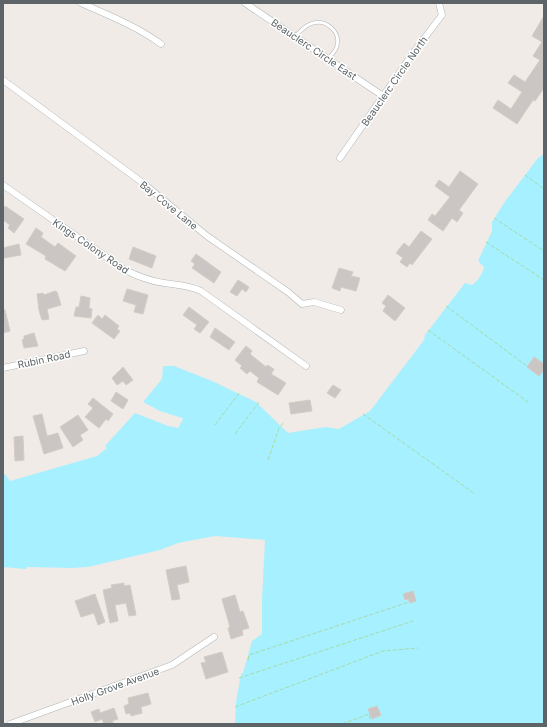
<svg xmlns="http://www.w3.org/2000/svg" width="547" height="727" font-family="Inter,sans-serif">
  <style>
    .water { fill: #a7f0ff }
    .building { fill: #cbc6c3; stroke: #d5cbc4 }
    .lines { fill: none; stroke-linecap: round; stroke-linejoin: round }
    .lane-casing { stroke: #b1b6b9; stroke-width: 4 }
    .street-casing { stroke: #b1b6b9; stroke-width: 7 }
    .path { stroke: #a5dba5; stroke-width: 1; stroke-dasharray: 4 2; stroke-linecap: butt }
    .lane { stroke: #fff; stroke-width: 3 }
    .street { stroke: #fff; stroke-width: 6 }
    .labels { text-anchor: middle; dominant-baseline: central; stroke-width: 3; stroke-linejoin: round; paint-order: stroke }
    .street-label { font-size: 10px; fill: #5d6467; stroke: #fff }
  </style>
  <rect width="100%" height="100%" fill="#f0ebe6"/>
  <!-- water -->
  <path class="water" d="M544 154V724H235L236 702 241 674 243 673 252 641 262 634V600L265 540 215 536 178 543 160 550 88 567 71 568 27 567 26 569 3 567V474H5L10 481 97 456 107 448 105 446 135 413 168 426 178 428 183 419 182 418 160 411 143 402 162 379 163 366H174L212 381 256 402 288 433 325 427 339 429 370 411 424 340 425 335 465 283 472 285C478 281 483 273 484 267L478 261 492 231V222L506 200 538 158Z"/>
  <!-- building -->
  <g class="building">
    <polygon points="544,16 544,88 535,101 533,100 517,124 493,108 498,100 511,109 522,92 508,83 514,75 525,82 540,60 533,56 542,42 532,36"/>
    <polygon points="460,171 478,184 459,210 463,213 457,222 452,218 443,231 428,220 432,214 435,216 450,197 435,186 439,180 449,187"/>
    <polygon points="5,206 24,219 14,233 8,228 10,225 3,220 3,209"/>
    <polygon points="36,228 43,233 41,237 55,247 58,243 76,256 65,271 45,259 46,256 26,244"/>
    <polygon points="421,231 432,239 412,265 410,263 407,267 400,262 403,258 396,253 404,243 409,247"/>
    <polygon points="19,244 21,255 4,258 3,248"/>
    <polygon points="133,247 156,256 152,268 129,259"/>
    <polygon points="196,254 221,272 214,283 192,268 195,264 191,261"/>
    <polygon points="339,268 353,272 351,276 360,278 356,291 341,287 340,291 332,288"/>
    <polygon points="238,280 249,287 246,292 242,289 237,296 230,292"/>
    <polygon points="127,289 148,295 143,314 134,312 136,305 123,301"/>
    <polygon points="55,291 57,292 61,305 47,309 49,319 42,320 39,310 37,294 43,293 44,295"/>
    <polygon points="388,295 405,308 395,321 383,311 386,306 382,303"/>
    <polygon points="81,296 90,298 89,308 92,309 91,318 74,316 76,307 79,307"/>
    <polygon points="189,307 209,322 200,333 194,329 197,325 183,315"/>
    <polygon points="3,310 5,310 10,331 3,333"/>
    <polygon points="98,315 102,319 105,315 119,326 117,329 120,331 114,339 92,323"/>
    <polygon points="215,328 235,342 229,350 210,337"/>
    <polygon points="34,333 38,346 24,348 22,340 24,339 24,336"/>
    <polygon points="246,346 252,351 250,354 266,367 267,365 274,369 271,374 286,383 278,395 257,382 259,378 250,371 247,374 240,368 242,366 235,360"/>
    <polygon points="534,357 544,364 544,370 539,376 527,367"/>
    <polygon points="123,367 133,380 126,385 123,381 117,385 112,378"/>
    <polygon points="333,385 341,390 335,398 327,393"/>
    <polygon points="116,392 128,400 123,409 111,401"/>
    <polygon points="93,398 113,414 108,421 106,419 99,428 85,417 93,408 88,404"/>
    <polygon points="310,400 312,411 291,414 289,403"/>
    <polygon points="42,414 47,436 58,433 63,448 44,454 33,416"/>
    <polygon points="78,415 88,430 80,435 83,440 73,447 60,427"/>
    <polygon points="23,436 24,460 15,461 14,437"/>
    <polygon points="186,566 189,582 177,585 180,599 172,600 166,570"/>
    <polygon points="124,583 124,586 130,585 136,615 129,616 126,603 115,605 118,621 110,623 103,590 112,588 111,585"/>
    <polygon points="413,591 416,601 410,603 408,599 405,600 403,594"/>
    <polygon points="95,594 105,622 98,625 94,613 81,617 75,601"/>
    <polygon points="235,595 240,612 243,611 249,628 242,630 243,635 231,639 228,628 230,627 222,599"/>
    <polygon points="222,652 228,672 206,679 201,663 206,662 204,657"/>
    <polygon points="148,693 151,704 141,707 142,713 131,716 130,713 126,714 124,706 129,704 128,698"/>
    <polygon points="377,706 381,715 372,719 368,709"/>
    <polygon points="114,708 118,719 112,721 114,724 104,724 102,719 95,722 91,712 99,709 100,713"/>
  </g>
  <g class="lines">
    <defs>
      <path id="lane" d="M295 36C301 31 305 25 313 23 326 19 341 32 337 46 336 51 331 55 328 59"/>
      <g id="street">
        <path d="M81 3C108 15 136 26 161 44"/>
        <polyline points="245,3 383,96"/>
        <polyline points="3,80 143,183 207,236 288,292 302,304 314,302 341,310"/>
        <polyline points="340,158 413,53 442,15 439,3"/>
        <path d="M3 185 125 270C137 276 150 281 164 283 177 285 189 285 201 291L306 366"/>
        <polyline points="3,368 84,351"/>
        <polyline points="10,724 172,665 214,637"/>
      </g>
    </defs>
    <!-- lane casing -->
    <use href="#lane" class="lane-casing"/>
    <!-- street casing -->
    <use href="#street" class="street-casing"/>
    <!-- path -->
    <g class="path">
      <polyline points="525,175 544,189"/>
      <polyline points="494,218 544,251"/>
      <polyline points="486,242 544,280"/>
      <polyline points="446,306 527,366"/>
      <polyline points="428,330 528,402"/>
      <polyline points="363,414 475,494"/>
      <polyline points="215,425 240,392"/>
      <polyline points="235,434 259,402"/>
      <polyline points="268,460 279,428 284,422"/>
      <polyline points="248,660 249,655 409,602"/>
      <polyline points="239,678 413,621"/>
      <polyline points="235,707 383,651 418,648"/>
      <polyline points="342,724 369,714 370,719"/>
    </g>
    <!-- lane -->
    <use href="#lane" class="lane"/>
    <!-- street -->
    <use href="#street" class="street"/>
  </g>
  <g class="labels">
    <!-- street labels -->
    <g class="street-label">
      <text transform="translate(314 49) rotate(34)">Beauclerc Circle East</text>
      <text transform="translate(394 81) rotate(-55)">Beauclerc Circle North</text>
      <text transform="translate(169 205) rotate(39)">Bay Cove Lane</text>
      <text transform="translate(91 246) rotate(34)">Kings Colony Road</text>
      <text transform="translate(44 359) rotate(-12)">Rubin Road</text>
      <text transform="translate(115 686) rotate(-20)">Holly Grove Avenue</text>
    </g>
  </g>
  <!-- border -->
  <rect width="547" height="727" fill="none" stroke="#5d6467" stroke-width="8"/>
</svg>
